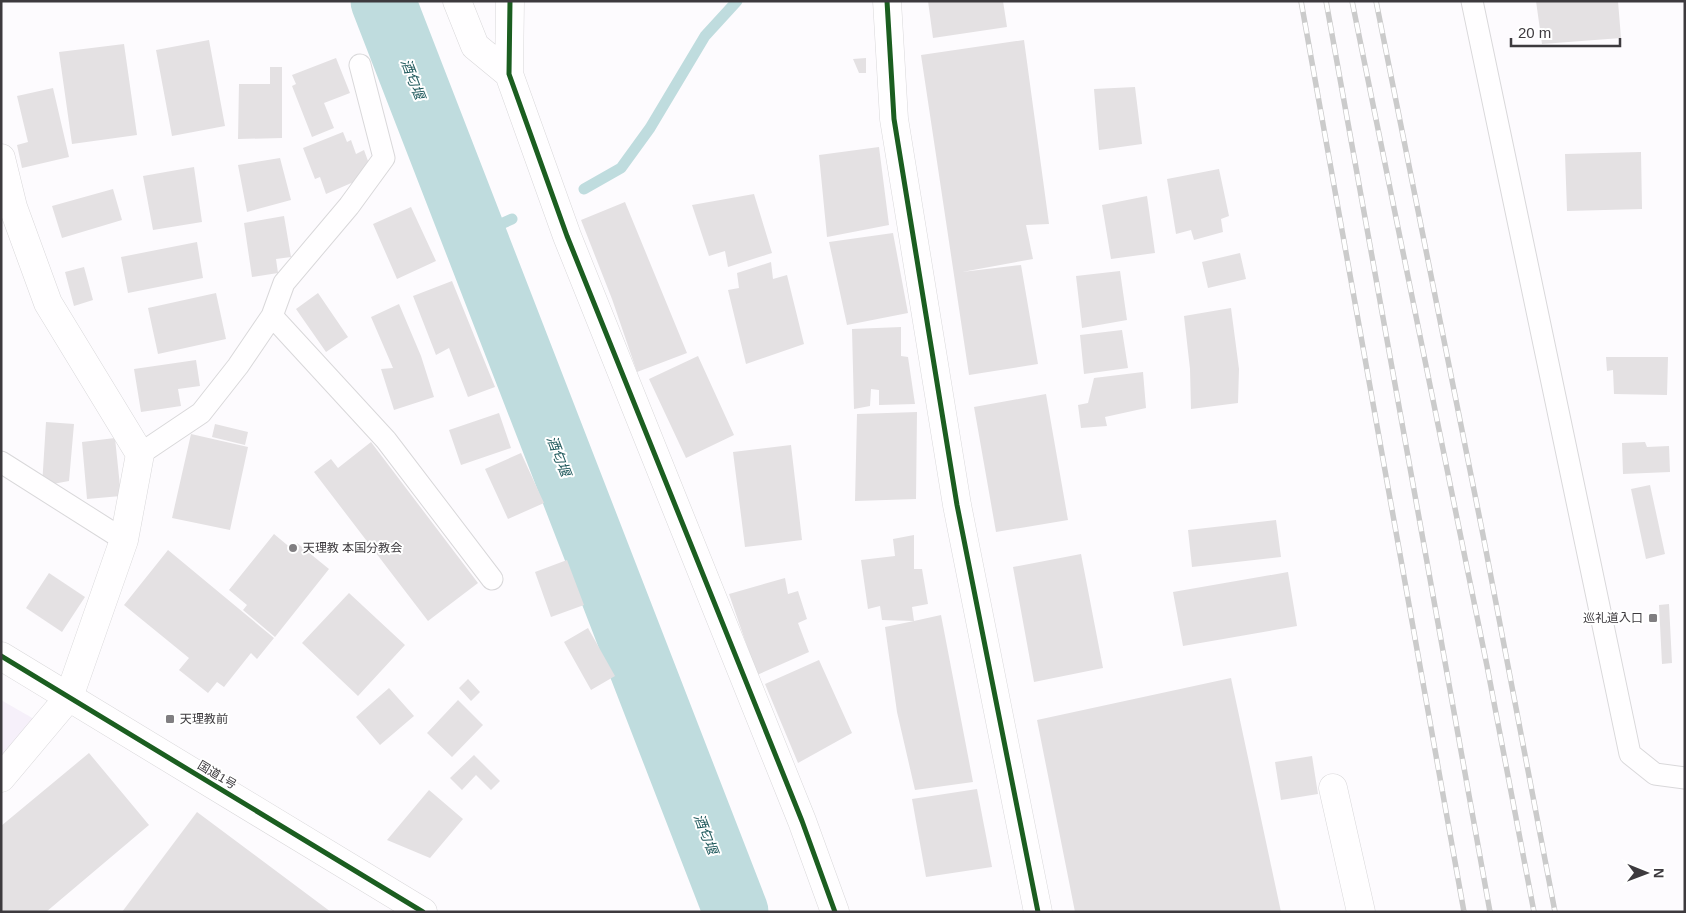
<svg xmlns="http://www.w3.org/2000/svg" width="1686" height="913" font-family="Helvetica,'Noto Sans JP',sans-serif">
	<rect width="100%" height="100%" fill="#fdfbfe"/>
	<path fill="#f6f0fa" d="M1,700L34,719L1,759Z"/>
	<g fill="none" stroke-linecap="round" stroke-linejoin="round">
		<path stroke="#bfdcde" stroke-width="11" d="M584,189L621,168L650,128L705,36L737,1
			M474,236L512,219"/>
		<path stroke="#bfdcde" stroke-width="65" d="M383,1L736,912"/>
	</g>
	<path fill="#e4e1e3" d="M928,1H1003L1007,27L933,38Z
		M1536,1H1618L1621,38L1542,44Z
		M209,40L225,126L172,136L156,50Z
		M1024,40L1049,224L1026,225L1033,259L962,272L1021,265L1038,364L969,375L921,55Z
		M124,44L137,135L72,144L59,52Z
		M336,58L350,93L324,103L334,128L312,137L292,86L296,84L292,75Z
		M866,58V73H859L853,59Z
		M270,67H282V138L238,139L239,84H270Z
		M1135,87L1142,144L1099,150L1094,89Z
		M53,88L69,157L22,168L17,145L28,142L17,96Z
		M343,132L347,142L351,140L356,154L364,150L372,172L355,179L356,181L326,194L320,177L315,179L303,148Z
		M879,147L889,225L827,237L819,155Z
		M1641,152L1642,209L1567,211L1565,154Z
		M280,158L291,200L247,212L238,165Z
		M194,167L202,222L153,230L143,176Z
		M1219,169L1229,216L1221,219L1223,232L1194,240L1191,230L1176,234L1167,179Z
		M113,189L122,220L62,238L52,206Z
		M754,194L772,253L728,267L725,251L709,256L692,205Z
		M1147,196L1155,253L1111,259L1102,205Z
		M625,202L687,353L637,372L612,299L581,220Z
		M411,207L436,261L397,279L373,224Z
		M284,216L291,257L276,259L278,273L252,277L244,223Z
		M893,233L908,313L847,325L829,242Z
		M197,242L203,278L128,293L121,257Z
		M1240,253L1246,279L1208,288L1202,262Z
		M771,262L773,279L787,275L804,344L746,364L728,290L739,288L737,273Z
		M84,267L93,300L74,306L65,272Z
		M1120,271L1127,320L1082,328L1076,276Z
		M452,281L495,387L468,397L449,348L436,355L413,296Z
		M216,293L226,339L158,354L148,308Z
		M318,293L348,337L326,352L296,309Z
		M399,304L421,356L434,397L394,410L381,369L393,368L371,317Z
		M1231,308L1239,369L1238,403L1191,409L1190,369L1184,316Z
		M901,327V356L908,357L915,404L879,405V390L871,389L870,406L854,409L852,329Z
		M1122,330L1128,368L1084,374L1080,335Z
		M698,356L734,435L686,458L649,379Z
		M1606,357H1668L1667,395L1614,394L1613,370L1607,371Z
		M196,360L200,386L178,389L181,406L141,412L134,369Z
		M1143,372L1146,408L1105,417L1107,426L1081,428L1078,405L1088,403L1094,378Z
		M1046,394L1068,520L996,532L974,407Z
		M917,412L916,499L855,501L857,414Z
		M499,413L511,448L461,465L449,430Z
		M46,422L74,424L69,481L42,486Z
		M215,424L248,432L245,445L212,437Z
		M191,434L248,447L230,530L172,518Z
		M115,438L121,496L87,499L82,442Z
		M371,442L478,583L428,621L314,472L331,459L338,468Z
		M1645,442L1647,447L1669,446L1670,472L1623,474L1622,443Z
		M791,445L802,540L745,547L733,452Z
		M521,453L544,503L508,519L485,469Z
		M1650,485L1665,554L1646,559L1631,489Z
		M1276,520L1281,557L1192,567L1188,530Z
		M274,534L292,549L297,543L329,569L275,637L243,610L247,605L229,590Z
		M914,535V569H922L928,604L912,607L914,621L941,615L973,782L915,790L897,712L885,627L914,621L882,620L880,606L868,609L861,560L895,556L893,539Z
		M168,550L274,638L257,659L251,653L224,687L217,682L208,693L179,670L189,658L124,605Z
		M1081,554L1103,668L1034,682L1013,567Z
		M567,560L584,605L551,617L535,572Z
		M1288,572L1297,626L1183,646L1173,592Z
		M49,573L85,597L62,632L26,608Z
		M785,578L788,594L798,591L807,619L798,623L809,652L757,675L729,594Z
		M349,593L405,645L358,696L302,643Z
		M1669,604L1672,663L1662,664L1659,605Z
		M588,628L615,676L591,690L564,642Z
		M819,660L852,733L798,763L765,684Z
		M1231,678L1281,912H1075L1037,720Z
		M468,679L480,692L471,701L459,688Z
		M389,688L414,716L380,745L356,717Z
		M458,700L483,725L452,757L427,733Z
		M89,753L149,825L46,912H1V826Z
		M474,755L500,781L491,790L476,775L462,790L450,778Z
		M1312,756L1318,794L1281,800L1275,762Z
		M977,789L992,867L926,877L912,799Z
		M429,790L463,819L430,858L387,840Z
		M197,812L331,912H122Z"/>
	<g fill="none" stroke-linecap="round" stroke-linejoin="round">
		<defs>
			<path id="service" d="M1472,1L1630,754L1655,774L1685,778
				M272,316L386,440L492,579
				M140,454L201,413L238,366L272,316L284,283L349,206L384,158L360,65
				M1,462L124,540"/>
			<path id="minor" d="M457,1L475,46L509,74
				M510,1L509,74L567,236L802,821L835,912
				M887,1L894,119L957,505L1038,912
				M1,158L13,207L48,303L140,454L124,540L69,697L1,778
				M1333,788L1361,912"/>
			<path id="trunk" d="M1,656L423,912"/>
		</defs>
		<use href="#service" stroke="#d9d8da" stroke-width="23"/>
		<use href="#minor" stroke="#d9d8da" stroke-width="29"/>
		<use href="#trunk" stroke="#d9d8da" stroke-width="29"/>
		<use href="#service" stroke="#fffeff" stroke-width="21"/>
		<use href="#minor" stroke="#fffeff" stroke-width="28"/>
		<use href="#trunk" stroke="#fffeff" stroke-width="28"/>
		<defs>
			<path id="rail" d="M1301,1L1464,912
				M1326,1L1490,912
				M1352,1L1487,666L1534,912
				M1376,1L1483,535L1555,912"/>
		</defs>
		<use href="#rail" stroke="#cbcbcb" stroke-width="5.5"/>
		<use href="#rail" stroke="#fff" stroke-width="4" stroke-dasharray="11" stroke-linecap="butt"/>
		<defs>
			<path id="cycleway" d="M510,1L509,74L567,236L802,821L835,912
				M887,1L894,119L957,505L1038,912
				M1,656L423,912"/>
		</defs>
		<use href="#cycleway" stroke="#fff" stroke-width="8"/>
		<use href="#cycleway" stroke="#1b5e20" stroke-width="5"/>
	</g>
	<g fill="#807e81" stroke="#fff" stroke-width="2">
		<circle cx="293" cy="548" r="5"/>
		<rect x="1648" y="613" width="10" height="10" rx="2.5"/>
		<rect x="165" y="714" width="10" height="10" rx="2.5"/>
	</g>
	<g text-anchor="middle" stroke-width="4" stroke-linejoin="round" paint-order="stroke">
		<g font-size="12" fill="#3d3a3e" stroke="#fff" text-anchor="start">
			<text x="303" y="552">天理教 本国分教会</text>
			<text x="1643" y="622" text-anchor="end">巡礼道入口</text>
			<text x="180" y="723">天理教前</text>
		</g>
		<g font-size="12" fill="#3d3a3e" stroke="#fff">
			<text transform="translate(217 775) rotate(31)" y="4">国道1号</text>
		</g>
		<g font-size="14" font-style="italic" fill="#1d575a" stroke="#fff">
			<text transform="translate(413 79) rotate(69)" y="5">酒匂堰</text>
			<text transform="translate(559 456) rotate(69)" y="5">酒匂堰</text>
			<text transform="translate(706 834) rotate(69)" y="5">酒匂堰</text>
		</g>
	</g>
	<rect width="1686" height="913" fill="none" stroke="#3d3a3e" stroke-width="5"/>
	<g transform="translate(1646 873) rotate(91)" stroke="#ffffff" stroke-width="4" paint-order="stroke">
	<path d="M0-4L9 19L0 12L-9 19Z" fill="#3d3a3e"/>
	<text y="-8" font-size="14" font-weight="bold" text-anchor="middle" fill="#3d3a3e">N</text>
	</g>
	<path d="M1511 38v8h109v-8" fill="none" stroke="#3d3a3e" stroke-width="2.5"/>
	<text x="1518" y="38" font-size="15" fill="#3d3a3e" stroke="#ffffff" stroke-width="4" paint-order="stroke">20 m</text>
</svg>
